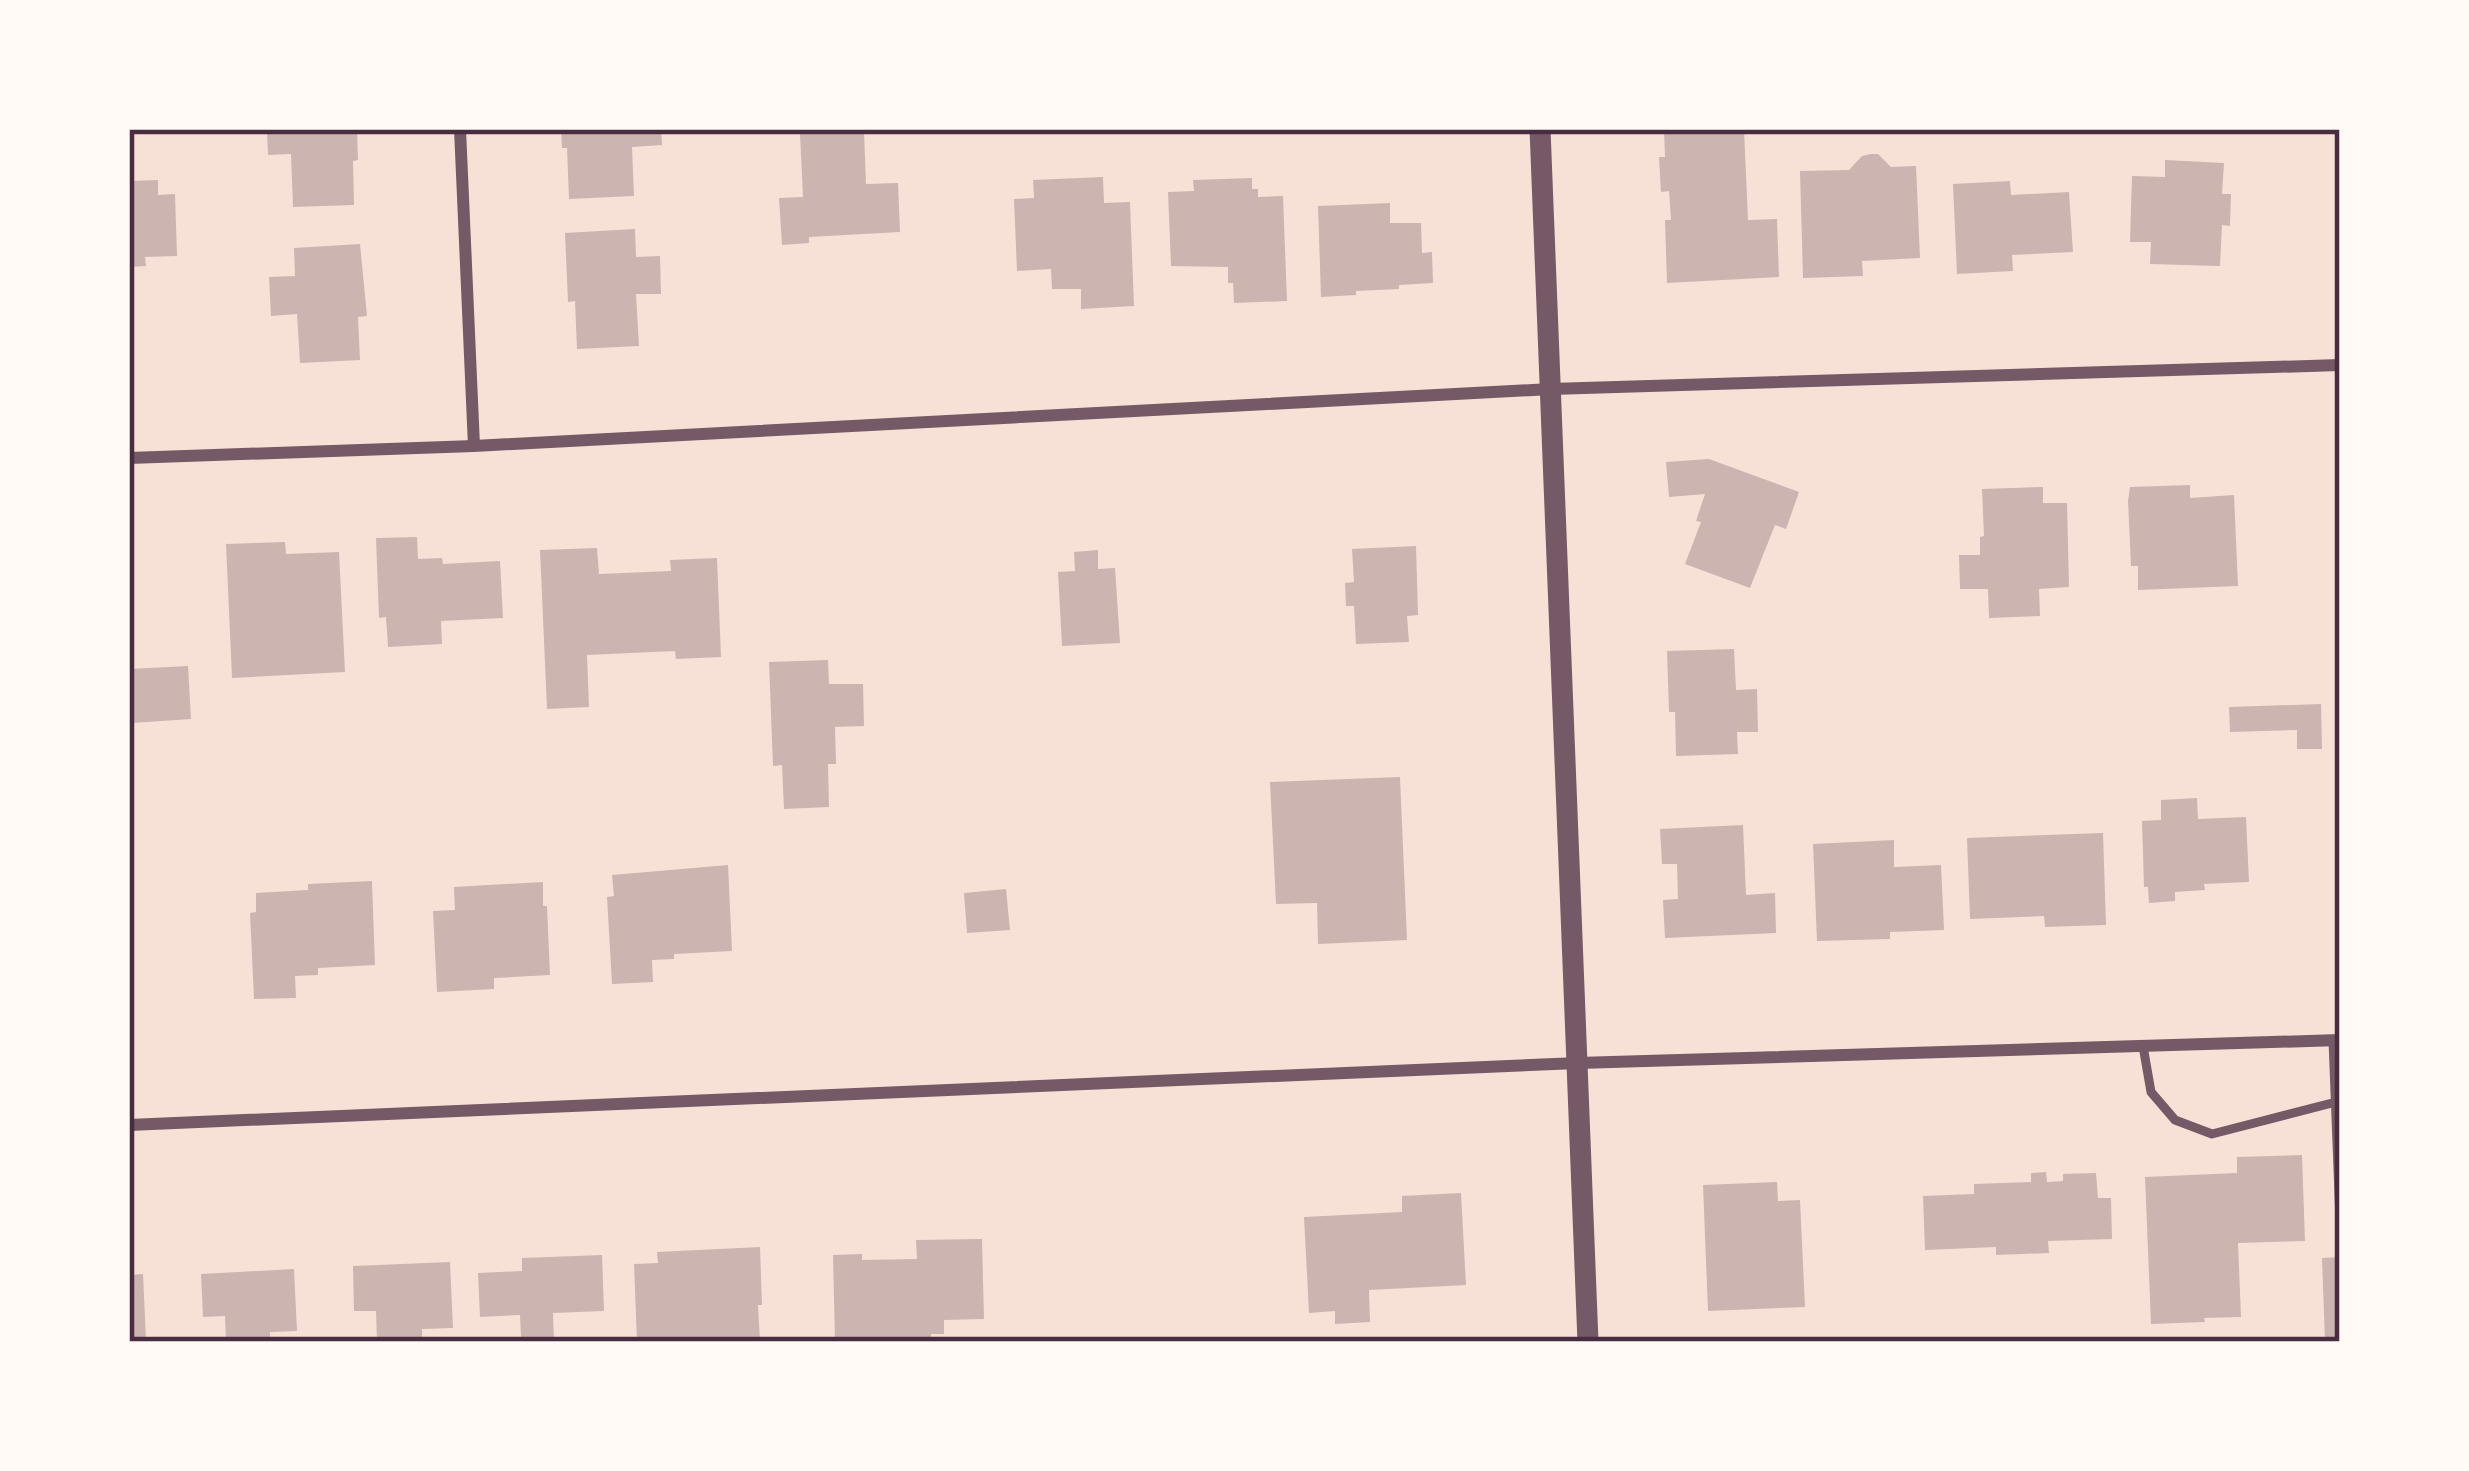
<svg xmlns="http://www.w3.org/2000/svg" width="2469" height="1471" font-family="'Roboto Condensed',sans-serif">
	<rect width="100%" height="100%" fill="#f7e1d7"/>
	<path fill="#ccb4b1" d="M267,129H357L358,160L353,161L354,205L293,207L291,154L268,155Z
		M561,129H661L662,145L632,147L634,196L569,199L567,148H562Z
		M1664,129H1744L1748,220L1777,219L1779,277L1667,283L1665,220H1671L1669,191L1661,192L1659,157H1665Z
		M864,131L866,184L898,183L900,232L809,237V243L782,245L779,198L803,197L800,134Z
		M1871,154H1878L1891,167L1916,166L1920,258L1862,261L1863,276L1803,278L1800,171L1849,170L1862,156Z
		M2165,160L2224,163L2222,194H2231L2230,226L2222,225L2220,266L2150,264L2151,242H2130L2132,176L2165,177Z
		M1103,177L1104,203L1130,202L1134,306L1081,309V289H1052L1051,269L1017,271L1014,199L1034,198L1033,180Z
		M1252,178V189H1258V197L1283,196L1287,301L1234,303L1233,283H1228V267L1171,266L1168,192L1194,191L1193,180Z
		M158,180V195L175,194L177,256L145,257L146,266L129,267V181Z
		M2010,181L2011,195L2069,192L2073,252L2012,255L2013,271L1957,274L1953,184Z
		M1390,203V223H1421L1422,253L1432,252L1433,283L1399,285V289L1356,291V295L1321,297L1318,206Z
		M635,229L636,257L660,256L661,294H636L639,346L577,349L575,301L568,302L565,233Z
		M360,244L367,316L358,317L360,360L300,363L297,314L271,316L269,277L295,276L294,248Z
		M1709,459L1799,492L1786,529L1775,525L1750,588L1685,564L1701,522L1696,521L1705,494L1669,497L1666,462Z
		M2190,485V498L2234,495L2238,586L2138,590V566H2131L2128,501L2130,487Z
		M2043,487V503H2067L2069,587L2039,589L2040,616L1989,618L1988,589H1960L1959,555H1980V537L1984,536L1982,489Z
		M417,537L418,559L442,558L443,564L500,561L503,618L441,621L442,644L388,647L386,617L379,618L376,538Z
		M285,542L286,554L339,552L345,672L232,678L226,544Z
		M1416,546L1418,615L1407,616L1409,642L1356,644L1354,606H1346L1345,583L1354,582L1352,549Z
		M597,548L599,574L671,571L670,560L717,558L721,657L676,659L675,651L587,655L589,707L547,709L540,550Z
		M1098,550V569L1115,568L1120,643L1062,646L1058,572L1075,571L1074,552Z
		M1734,649L1736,690L1757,689L1758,732H1737L1738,754L1676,756L1675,712H1669L1667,651Z
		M828,660L829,684H863L864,726L835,727L836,764H828L829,807L784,809L782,765L773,766L769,662Z
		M188,666L191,719L132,723L129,669Z
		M2321,704L2322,749H2297V730L2230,732L2229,707Z
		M1400,777L1407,940L1318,944L1317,903L1276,904L1270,782Z
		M2197,798L2198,819L2246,817L2249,882L2204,884L2205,890L2175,892V901L2149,903L2148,887H2144L2142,821L2161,820V800Z
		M1743,825L1746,895L1775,893L1776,933L1665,938L1663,900L1678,899L1677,864H1662L1660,829Z
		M2103,833L2106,925L2045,927L2044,916L1970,919L1967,838Z
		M1894,840V867L1941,865L1944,930L1890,932V939L1817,941L1813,844Z
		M728,865L732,951L674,954V959L652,960L653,982L612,984L607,897L614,896L612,875Z
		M372,881L375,965L318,968V975L295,976L296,998L254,999L250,913L256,912V893L308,890V884Z
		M543,882V906H547L550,975L494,978V989L437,992L433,911L455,910L454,887Z
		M1006,889L1010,930L967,933L964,893Z
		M2302,1155L2305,1241L2238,1243L2241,1317L2204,1318L2205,1322L2151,1324L2145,1177L2237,1173V1157Z
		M2046,1172L2047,1182L2063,1181V1174L2096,1173L2098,1198H2111L2112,1239L2048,1241L2049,1253L1996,1255V1247L1925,1250L1923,1196L1974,1194V1184L2031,1182V1173Z
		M1777,1182L1778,1201L1800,1200L1805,1307L1708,1311L1703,1185Z
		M1461,1193L1466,1285L1369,1290L1370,1322L1335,1324V1311L1309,1313L1304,1217L1402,1212V1196Z
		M982,1239L984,1319L944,1320V1334H931V1340L835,1342L833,1255L862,1254V1260L917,1259L916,1240Z
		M760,1247L762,1305H758L760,1342H637L634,1264L658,1263L657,1252Z
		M602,1255L604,1311L553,1313L554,1342H503V1339L521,1337L520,1315L480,1317L478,1273L522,1271V1258Z
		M2340,1257V1342H2325L2322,1258Z
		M450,1262L453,1328L422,1329V1342H377L376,1311H354L353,1266Z
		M294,1269L297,1331L270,1332V1342H226L225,1316L203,1317L201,1274Z
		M143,1274L146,1340L129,1341V1275Z"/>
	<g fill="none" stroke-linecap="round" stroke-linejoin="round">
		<path stroke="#755966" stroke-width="9" d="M2333,1040L2340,1221
			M2143,1046L2151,1092L2175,1120L2212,1134L2336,1102"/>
		<path stroke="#755966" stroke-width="12" d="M460,129L474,446
			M129,458L474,446L1551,389L2340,365
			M129,1125L1578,1063L2340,1040"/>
		<path stroke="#755966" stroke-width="21" d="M1540,129L1588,1342"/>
	</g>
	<rect width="2469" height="1471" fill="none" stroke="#fffaf5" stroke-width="264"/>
	<rect x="132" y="132" width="2205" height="1207" fill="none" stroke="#4a2c40" stroke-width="4.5"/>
</svg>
